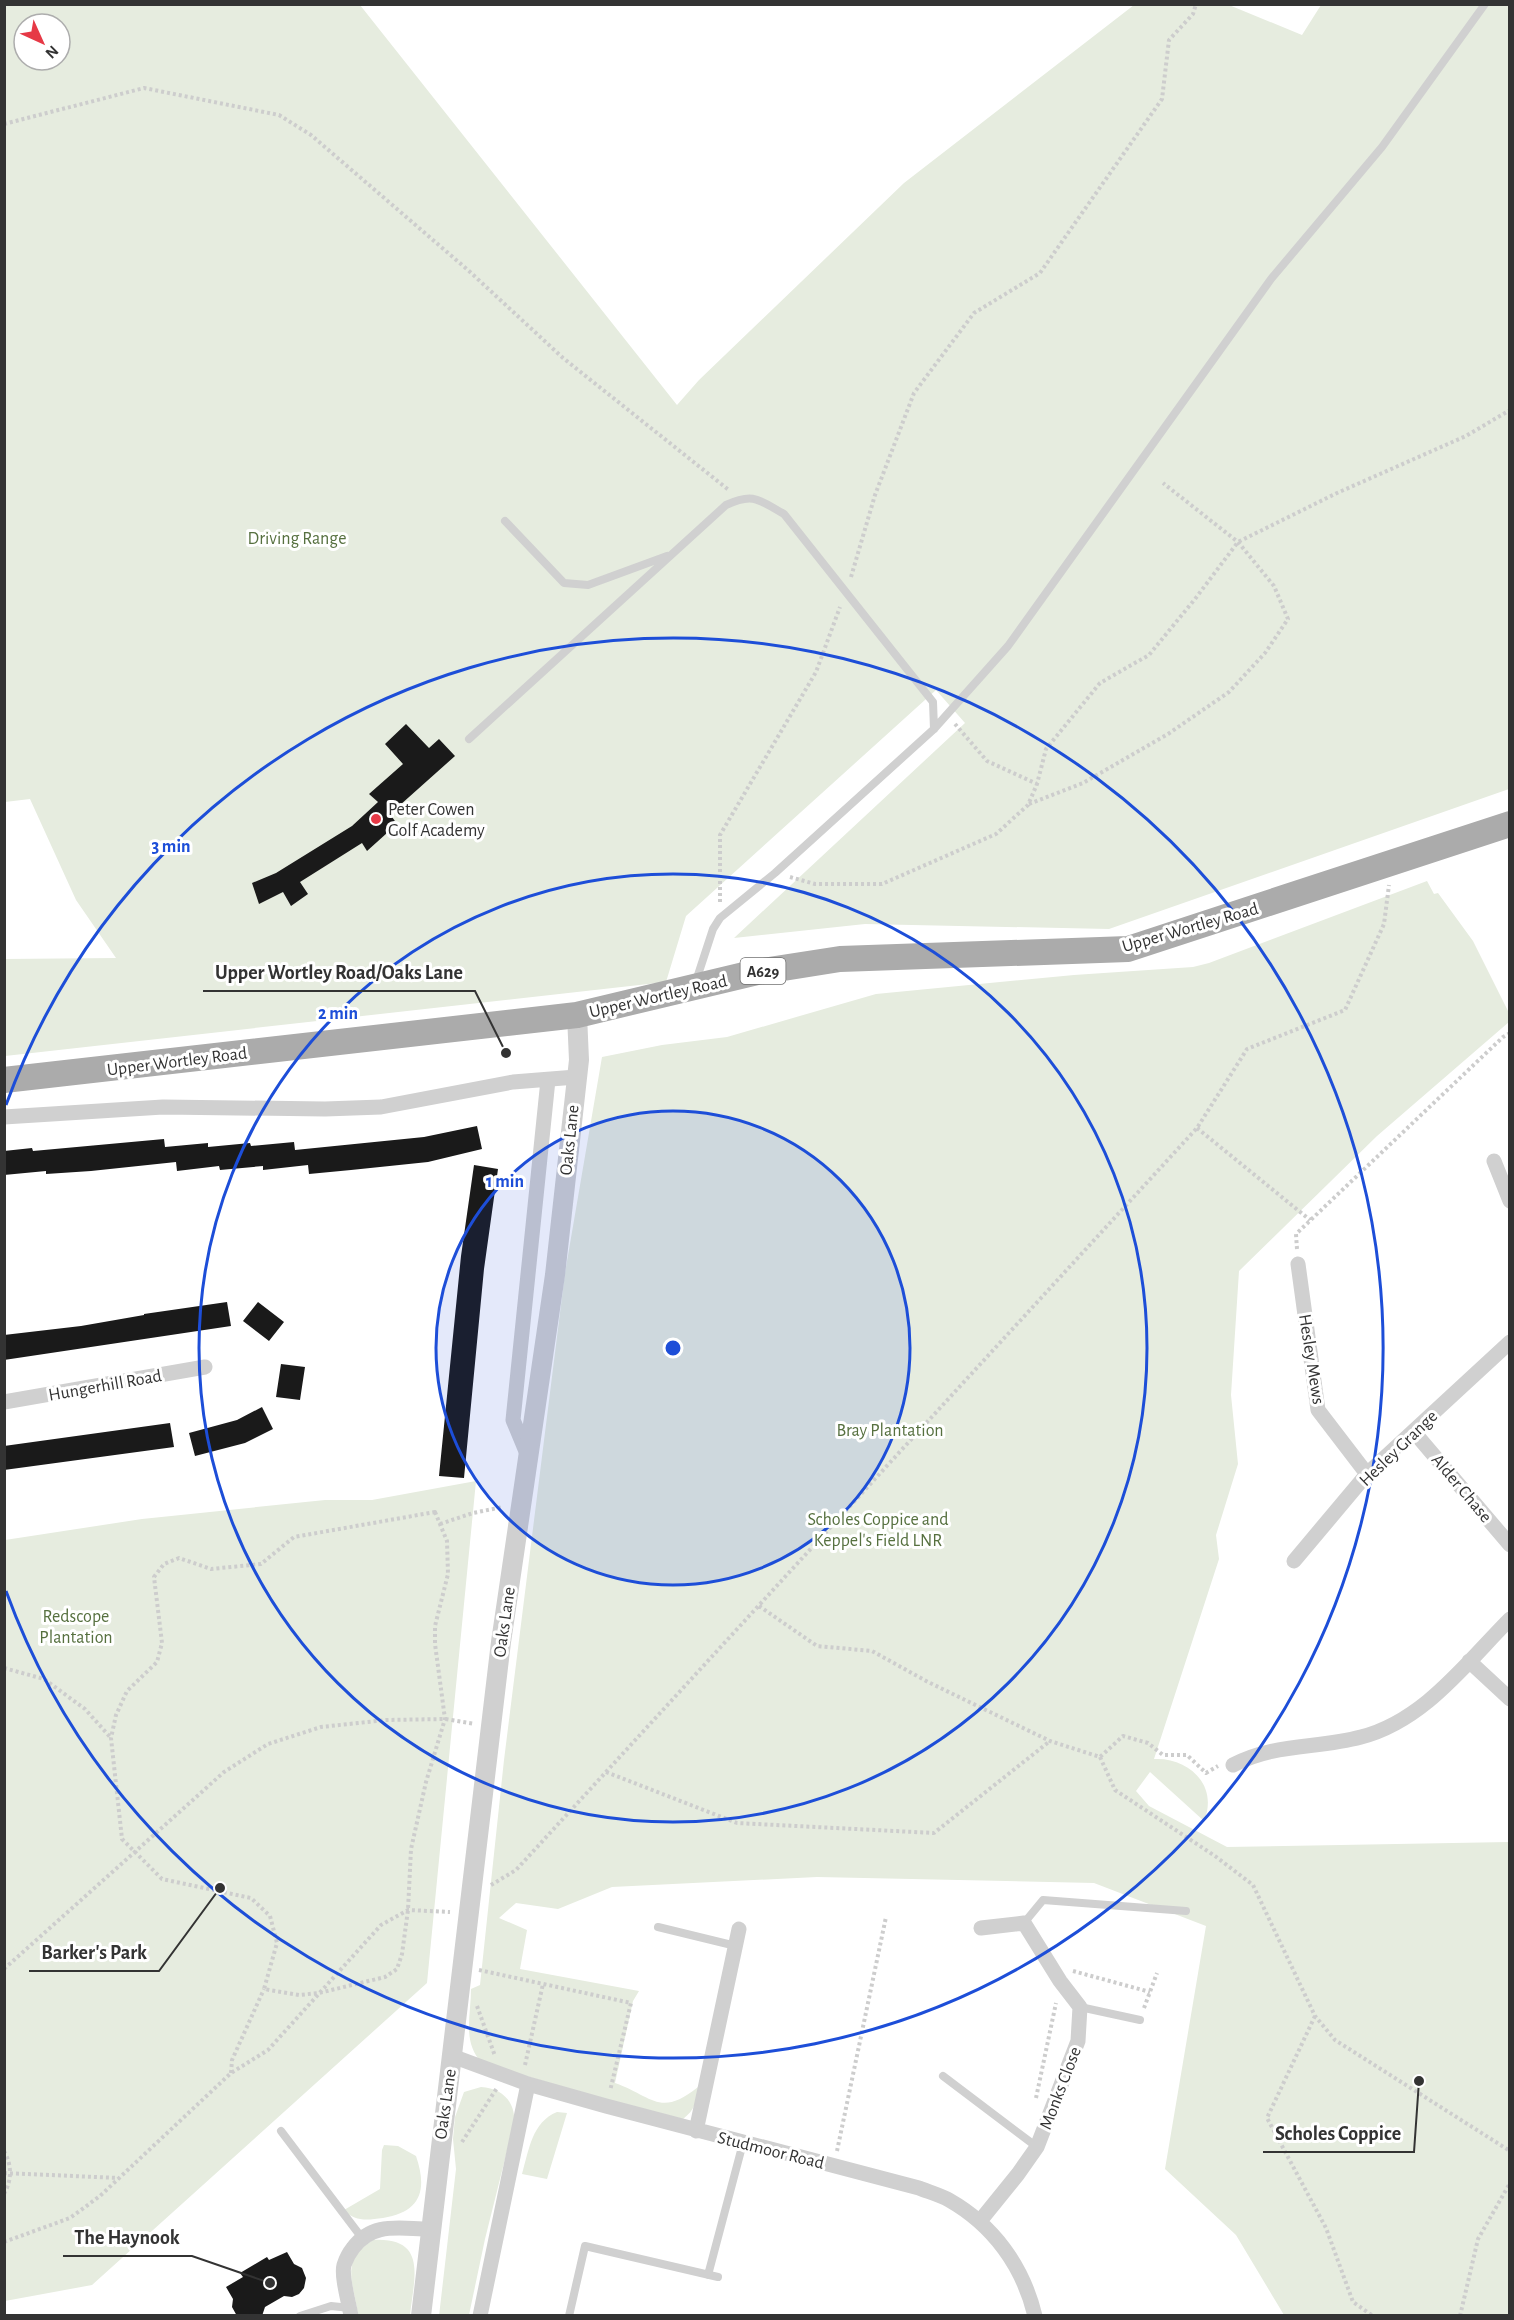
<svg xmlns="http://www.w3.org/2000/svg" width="1514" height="2320" font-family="'Alegreya Sans',sans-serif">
	<rect width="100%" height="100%" fill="#fff"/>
	<path fill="#e6ecdf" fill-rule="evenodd" d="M5,5H360L677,405L699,380L904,183L1134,5H1229L1302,35L1321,5H1509V789L1109,929L865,924L734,938L965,723L936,690L686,916L666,982L5,1056L4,959L116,958L76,900L30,799L5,802ZM24,24H60V60H24Z
		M1427,881L1434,894L1438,893L1473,941L1509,1013V1022L1377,1136L1239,1271L1231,1395L1238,1464L1216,1535L1219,1559L1154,1759C1188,1757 1219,1785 1204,1821L1150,1772L1136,1791L1149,1806L1227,1847L1509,1842V2315H1284L1236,2235L1165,2169L1206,1926L1094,1883L817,1877L612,1887L558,1909L516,1903L499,1918L527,1930L520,1969L639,1991L633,2001L615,2083C652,2096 660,2118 698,2087C697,2101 695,2110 683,2119L608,2100L482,2063C462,2042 471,2016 471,1989L480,1985L504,1760L565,1273L602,1057L662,1045L727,1037L876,994L1074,975L1193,967L1209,963Z
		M476,1481L427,1983L92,2285L5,2301V1540L142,1519L325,1500H372Z
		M481,2087C502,2088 516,2102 514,2123L485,2239L469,2315L439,2316L456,2169L453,2139L455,2117L464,2092Z
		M557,2112L567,2113L547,2179L522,2174C529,2150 532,2122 557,2112Z
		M384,2145L398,2146L416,2156C428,2191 420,2212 383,2218C367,2220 355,2222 344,2210L380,2189L382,2150Z
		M373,2240C428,2237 414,2278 410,2315H358C354,2283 339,2261 373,2240Z"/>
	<path fill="#1a1a1a" d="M406,724L429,748L439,739L455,756L390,814L397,824L367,851L362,843L300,882L308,894L291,906L283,892L259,904L252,883L276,873L352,826L378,802L369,794L403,764L385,744Z
		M477,1126L482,1149L428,1162L351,1170L309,1174L308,1165L263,1170V1166L220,1170L219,1166L177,1171L176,1162L91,1171L46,1174V1171L4,1175V1151L32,1148L33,1151L164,1139L165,1147L208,1143V1147L250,1143L251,1146L294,1142L295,1150L424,1137Z
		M474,1165L498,1169L484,1269L464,1478L439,1476L461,1256Z
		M227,1302L231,1326L4,1360V1335L81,1326L144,1315V1314Z
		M258,1302L284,1322L269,1341L243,1321Z
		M281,1364L305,1367L300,1400L276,1397Z
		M262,1407L273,1429L245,1443L195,1456L189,1433L237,1420Z
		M170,1423L174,1447L4,1470V1446Z
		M287,2252L294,2264L302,2268L306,2278L304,2288L299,2294L292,2297L284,2296L265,2307L262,2316H237L232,2307L233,2299L226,2287L243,2277L240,2273L267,2257L269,2260Z"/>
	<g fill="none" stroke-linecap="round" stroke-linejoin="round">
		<path stroke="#cdcdcd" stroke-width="4" stroke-dasharray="3 3" stroke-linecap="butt" d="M4,124L144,88L279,115L311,135L469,271L563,358L730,491
			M851,577L875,495L914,393L974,313L1040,273L1162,99L1169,40L1193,14L1196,4
			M955,724L987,761L1037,784
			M4,776V778
			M1029,804L1083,783L1168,734L1229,692L1265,653L1288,619L1274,586L1238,542L1163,483
			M790,877L815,884H882L996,834L1028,805L1037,784L1046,749L1100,683L1149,655L1195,599L1238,542L1337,493L1466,436L1510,410
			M720,902V835L816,672L840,607
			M1197,1128L1310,1220
			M1297,1249L1296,1234L1503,1037L1510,1033
			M435,1512L447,1541L448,1574L435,1626V1644L445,1719L426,1782L411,1849L408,1910L402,1954L397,1969L385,1977L319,1993L299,1995L264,1989L277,1943L270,1916L251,1898L162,1879L122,1839L111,1738L116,1715L127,1691L157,1662L162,1643L154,1577L164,1564L179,1558L211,1569L261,1564L294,1537Z
			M440,1524L473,1513L503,1507
			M759,1606L817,1646L872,1651L928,1682L1050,1741L1100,1757L1123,1736L1148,1743L1163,1755H1187L1206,1773L1218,1766
			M4,1668L44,1679L85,1709L111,1738
			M1100,1757L1115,1790L1215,1856L1253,1885L1315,2016L1335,2040L1510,2151
			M606,1772L737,1823L934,1833L1050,1741
			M491,1885L516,1870L1197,1128L1247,1049L1345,1010L1384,924L1389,885
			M4,1969L224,1772L268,1744L321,1727L386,1720L445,1719L475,1724
			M479,1970L631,2003L610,2091
			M1073,1971L1150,1992
			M477,2006L495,2056
			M1144,2008L1157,1973
			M1315,2016L1267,2118L1326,2228L1353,2302L1373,2316
			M525,2065L543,1984
			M231,2073L232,2060L264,1989
			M1036,2098L1056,2003
			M462,2142L497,2088
			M4,2151C12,2165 12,2180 4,2194
			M837,2151L886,1917
			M4,2173L119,2178
			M4,2242L70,2218L100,2196L231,2073L268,2050L381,1925L408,1910L450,1912
			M1460,2316L1478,2239L1510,2183"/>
		<path stroke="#d0d0d0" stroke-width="8" d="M505,521L564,583L588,585L667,556
			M469,739L726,505C754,492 759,500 784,514L933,702L934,729
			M696,981L713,929L720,918L775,873L934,729L1008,646L1271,279L1382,147L1485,4
			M1024,1923L1043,1900L1186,1911
			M658,1927L736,1946
			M1080,2007L1140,2020
			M943,2076L1037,2147
			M281,2131L362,2238
			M708,2275L743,2143
			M300,2316L331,2306L350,2308
			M569,2316L585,2246L718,2277"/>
		<path stroke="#d0d0d0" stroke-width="15" d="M4,1117L163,1107L325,1109L381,1107L513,1082L576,1077
			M1494,1161L1510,1201
			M1298,1264L1318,1410L1367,1474
			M4,1402L205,1367
			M1414,1432L1510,1545
			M528,1456L513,1420L548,1080
			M1294,1561L1367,1474L1510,1342
			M1469,1661L1510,1699
			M1233,1765C1275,1743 1317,1749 1361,1737C1424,1721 1466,1663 1510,1619
			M452,2056L528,2084L606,2106L919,2188C929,2192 940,2195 949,2200C993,2225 1023,2266 1035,2316
			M696,2131L739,1929
			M980,2221L1018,2174L1037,2147L1078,2041L1080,2007L1060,1981L1024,1923L981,1928
			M351,2316C349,2303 341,2276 344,2265C346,2259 349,2253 353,2248C373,2221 400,2229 430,2229
			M480,2316L528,2084"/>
		<path stroke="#d0d0d0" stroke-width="20" d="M421,2316L501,1642L555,1275L579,1060L577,1015"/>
		<path stroke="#ababab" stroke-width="26" d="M4,1080L577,1015L757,972L840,959L1128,949L1510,824"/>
	</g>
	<circle cx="673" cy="1348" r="237" fill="#1d4ed8" fill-opacity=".12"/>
	<g fill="none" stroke="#1d4ed8" stroke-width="3">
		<circle cx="673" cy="1348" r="237"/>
		<circle cx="673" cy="1348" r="474"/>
		<path d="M6 1105A710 710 0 1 1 6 1591"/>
	</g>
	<circle fill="#e63946" stroke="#fff" stroke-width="2" cx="376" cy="819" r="6"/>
	<g text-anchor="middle" stroke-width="6" stroke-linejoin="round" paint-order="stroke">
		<rect fill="#fff" stroke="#707070" stroke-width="1.5" x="740.5" y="958" width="45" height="26" rx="4.5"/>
		<g font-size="16" font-weight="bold" fill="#333">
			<text x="763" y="977">A629</text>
		</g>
		<g font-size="18" fill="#56703f" stroke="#fff">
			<text x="297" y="544">Driving Range</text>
			<text x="890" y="1436">Bray Plantation</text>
			<text x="878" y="1525">Scholes Coppice and<tspan x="878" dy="21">Keppel's Field LNR</tspan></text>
			<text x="76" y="1622">Redscope<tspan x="76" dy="21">Plantation</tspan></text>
		</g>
		<g font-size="18" fill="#333" stroke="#fff" text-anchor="start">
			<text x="388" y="815">Peter Cowen<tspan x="388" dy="21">Golf Academy</tspan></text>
		</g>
		<g font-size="18" fill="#333" stroke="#fff">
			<text transform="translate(1190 927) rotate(-16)" y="6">Upper Wortley Road</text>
			<text transform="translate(658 996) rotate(-13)" y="6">Upper Wortley Road</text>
			<text transform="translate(177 1061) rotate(-7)" y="6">Upper Wortley Road</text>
			<text transform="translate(569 1140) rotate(-84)" y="6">Oaks Lane</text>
			<text transform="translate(1312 1359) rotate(81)" y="6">Hesley Mews</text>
			<text transform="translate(105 1385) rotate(-10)" y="6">Hungerhill Road</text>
			<text transform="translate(1398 1448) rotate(-44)" y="6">Hesley Grange</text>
			<text transform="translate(1462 1488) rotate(50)" y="6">Alder Chase</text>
			<text transform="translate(504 1622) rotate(-82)" y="6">Oaks Lane</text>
			<text transform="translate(1060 2088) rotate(-69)" y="6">Monks Close</text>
			<text transform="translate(445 2104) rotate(-82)" y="6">Oaks Lane</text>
			<text transform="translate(771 2150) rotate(14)" y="6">Studmoor Road</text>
		</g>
	</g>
	<circle cx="673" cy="1348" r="9" fill="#1d4ed8" stroke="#fff" stroke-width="3"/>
	<g font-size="18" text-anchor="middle" font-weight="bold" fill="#1d4ed8" stroke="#fff" stroke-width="6" stroke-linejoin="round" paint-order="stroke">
		<text x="171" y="852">3 min</text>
		<text x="338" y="1019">2 min</text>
		<text x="505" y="1187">1 min</text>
	</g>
	<path fill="none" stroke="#333" stroke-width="2" d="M506 1053L475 991H203M220 1888L159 1971H29M1419 2081L1414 2152H1263M270 2283L192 2256H63"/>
	<g fill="#333" stroke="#fff" stroke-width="2">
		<circle cx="506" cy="1053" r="6"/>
		<circle cx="220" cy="1888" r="6"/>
		<circle cx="1419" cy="2081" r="6"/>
		<circle cx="270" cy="2283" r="6"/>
	</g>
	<g font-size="20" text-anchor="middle" font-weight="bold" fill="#333" stroke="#fff" stroke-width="6" stroke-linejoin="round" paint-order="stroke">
		<text x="339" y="979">Upper Wortley Road/Oaks Lane</text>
		<text x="94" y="1959">Barker's Park</text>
		<text x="1338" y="2140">Scholes Coppice</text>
		<text x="127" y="2244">The Haynook</text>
	</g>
	<rect width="1514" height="2320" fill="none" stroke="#333333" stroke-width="12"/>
	<g transform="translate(42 42) rotate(135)"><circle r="28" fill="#ffffff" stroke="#adadad" stroke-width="1.5"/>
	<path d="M0-4.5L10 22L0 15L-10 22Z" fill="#e63946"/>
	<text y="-9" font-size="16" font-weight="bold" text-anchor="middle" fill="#333333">N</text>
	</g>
</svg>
